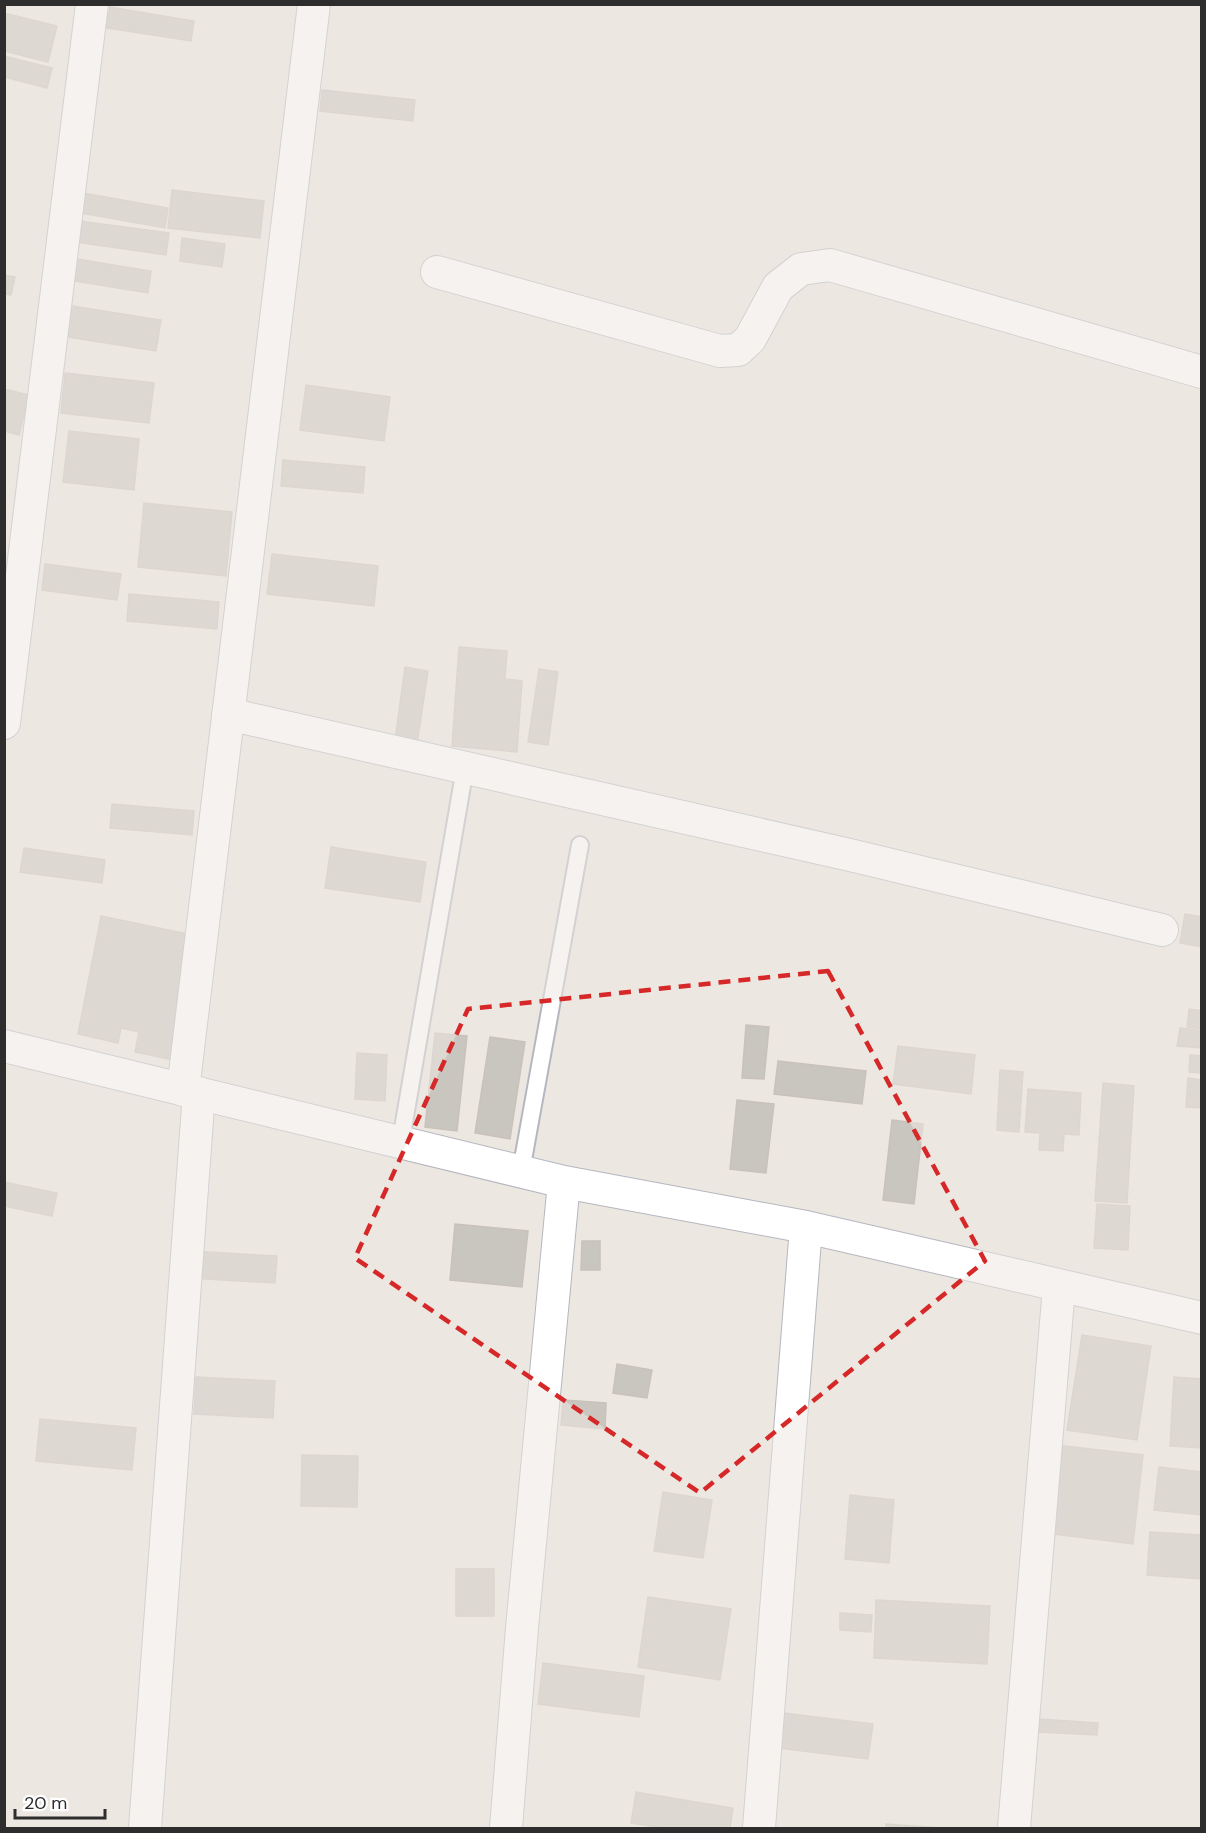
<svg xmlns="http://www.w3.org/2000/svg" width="1206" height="1833" font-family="'DM Sans',sans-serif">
	<rect width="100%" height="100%" fill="#ede7e1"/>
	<path fill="#c9c5bf" stroke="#c9c2bb" stroke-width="1.5" d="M110,7L194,21L191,41L106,28Z
		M4,13L57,26L48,62L4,51Z
		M4,56L52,68L47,88L4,77Z
		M322,90L415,100L413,121L320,111Z
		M172,190L264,201L260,238L168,228Z
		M83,193L168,208L165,228L80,213Z
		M79,221L169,233L166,255L76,242Z
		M182,238L225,244L222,267L180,261Z
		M77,259L151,271L148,293L74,281Z
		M4,275L15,277L11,295L4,294Z
		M66,305L161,320L156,351L62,336Z
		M65,373L154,383L149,423L61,413Z
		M306,385L390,397L384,441L300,430Z
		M4,389L29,395L19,435L4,431Z
		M69,431L139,439L134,490L63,482Z
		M283,460L365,467L363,493L281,486Z
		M144,503L232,512L226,576L138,567Z
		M272,554L378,566L374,606L267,594Z
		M45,564L121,574L117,600L42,590Z
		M129,594L219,602L217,629L127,621Z
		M459,647L507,651L505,679L522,681L517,752L452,746Z
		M405,667L428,671L417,744L395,740Z
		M539,669L558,672L548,745L528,742Z
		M112,804L194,811L192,835L110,828Z
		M331,847L426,862L420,902L325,888Z
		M24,848L105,860L102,883L20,872Z
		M1185,914L1202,917V947L1180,943Z
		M101,916L198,936L174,1060L135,1052L139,1032L121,1028L118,1043L78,1034Z
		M1189,1009L1202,1011V1029L1187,1027Z
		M746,1025L769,1027L764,1079L742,1078Z
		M1180,1028L1202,1031V1048L1177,1046Z
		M435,1033L467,1036L457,1131L425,1127Z
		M490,1037L525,1042L510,1139L475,1133Z
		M898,1046L975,1055L971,1094L893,1084Z
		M357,1053L387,1055L385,1101L355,1099Z
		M1190,1055L1202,1056V1073L1189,1072Z
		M778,1061L866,1071L862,1104L774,1094Z
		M1000,1070L1023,1072L1019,1132L997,1130Z
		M1188,1078L1202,1080V1108L1186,1107Z
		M1103,1083L1134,1086L1127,1203L1095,1201Z
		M1028,1089L1081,1093L1079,1135L1064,1134L1063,1151L1039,1150L1040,1133L1025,1132Z
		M737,1100L774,1104L766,1173L730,1169Z
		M892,1120L923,1124L914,1204L883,1200Z
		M4,1182L57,1193L52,1216L4,1206Z
		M1097,1204L1130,1206L1128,1250L1094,1248Z
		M455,1224L528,1231L522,1287L450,1280Z
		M582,1241H600V1270H581Z
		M192,1251L277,1256L275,1283L190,1278Z
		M1082,1335L1151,1346L1137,1440L1067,1430Z
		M617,1364L652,1370L647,1398L613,1393Z
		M196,1377L275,1381L273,1418L194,1414Z
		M1174,1377L1202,1379V1448L1170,1446Z
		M563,1400L606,1403L605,1429L561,1425Z
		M40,1419L136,1428L132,1470L36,1461Z
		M1056,1445L1143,1455L1133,1544L1046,1533Z
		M302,1455L358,1456L357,1507L301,1506Z
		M1159,1467L1202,1472V1515L1154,1510Z
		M663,1492L712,1500L703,1558L654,1551Z
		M850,1495L894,1500L889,1563L845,1559Z
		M1150,1532L1202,1535V1579L1147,1575Z
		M456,1569H494V1616H456Z
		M648,1597L731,1609L720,1680L638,1667Z
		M876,1600L990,1606L987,1664L874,1658Z
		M840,1613L872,1615L871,1632L840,1630Z
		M543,1663L644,1676L639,1717L538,1704Z
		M775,1712L873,1724L868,1759L770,1747Z
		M1038,1719L1098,1723L1097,1735L1038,1732Z
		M636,1792L733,1808L730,1828H664L631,1823Z
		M886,1824L942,1828H886Z"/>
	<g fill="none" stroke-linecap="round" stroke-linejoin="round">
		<defs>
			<path id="lane" d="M401,1140L465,768
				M521,1171L580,845"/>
			<path id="street" d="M437,272L720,351L738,350L750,339L778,287L801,269L830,265L1202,372
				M228,714L850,855L1162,930
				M4,723L92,4
				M4,1046L564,1182L806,1227L1202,1318
				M183,1090L314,4
				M145,1828L199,1093
				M506,1828L522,1628L564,1182
				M759,1828L806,1227
				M1014,1828L1059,1287"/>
		</defs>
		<use href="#lane" stroke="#b4b7bf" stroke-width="20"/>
		<use href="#street" stroke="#b4b7bf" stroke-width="34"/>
		<use href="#lane" stroke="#fff" stroke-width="16"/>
		<use href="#street" stroke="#fff" stroke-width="32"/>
	</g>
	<path d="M0 0H1206V1833H0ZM828,971L985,1261L700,1493L355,1258L468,1009Z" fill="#ede7e1" fill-opacity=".55" fill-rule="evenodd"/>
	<path fill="none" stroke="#d62828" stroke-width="4.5" stroke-dasharray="12 8" stroke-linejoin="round" d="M828,971L985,1261L700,1493L355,1258L468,1009Z"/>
	<rect width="1206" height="1833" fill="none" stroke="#2d2d2d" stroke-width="12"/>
	<path d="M15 1809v9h90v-9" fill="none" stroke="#2d2d2d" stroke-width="3"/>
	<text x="24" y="1809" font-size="18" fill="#2d2d2d" stroke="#ffffff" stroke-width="4.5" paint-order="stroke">20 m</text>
</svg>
